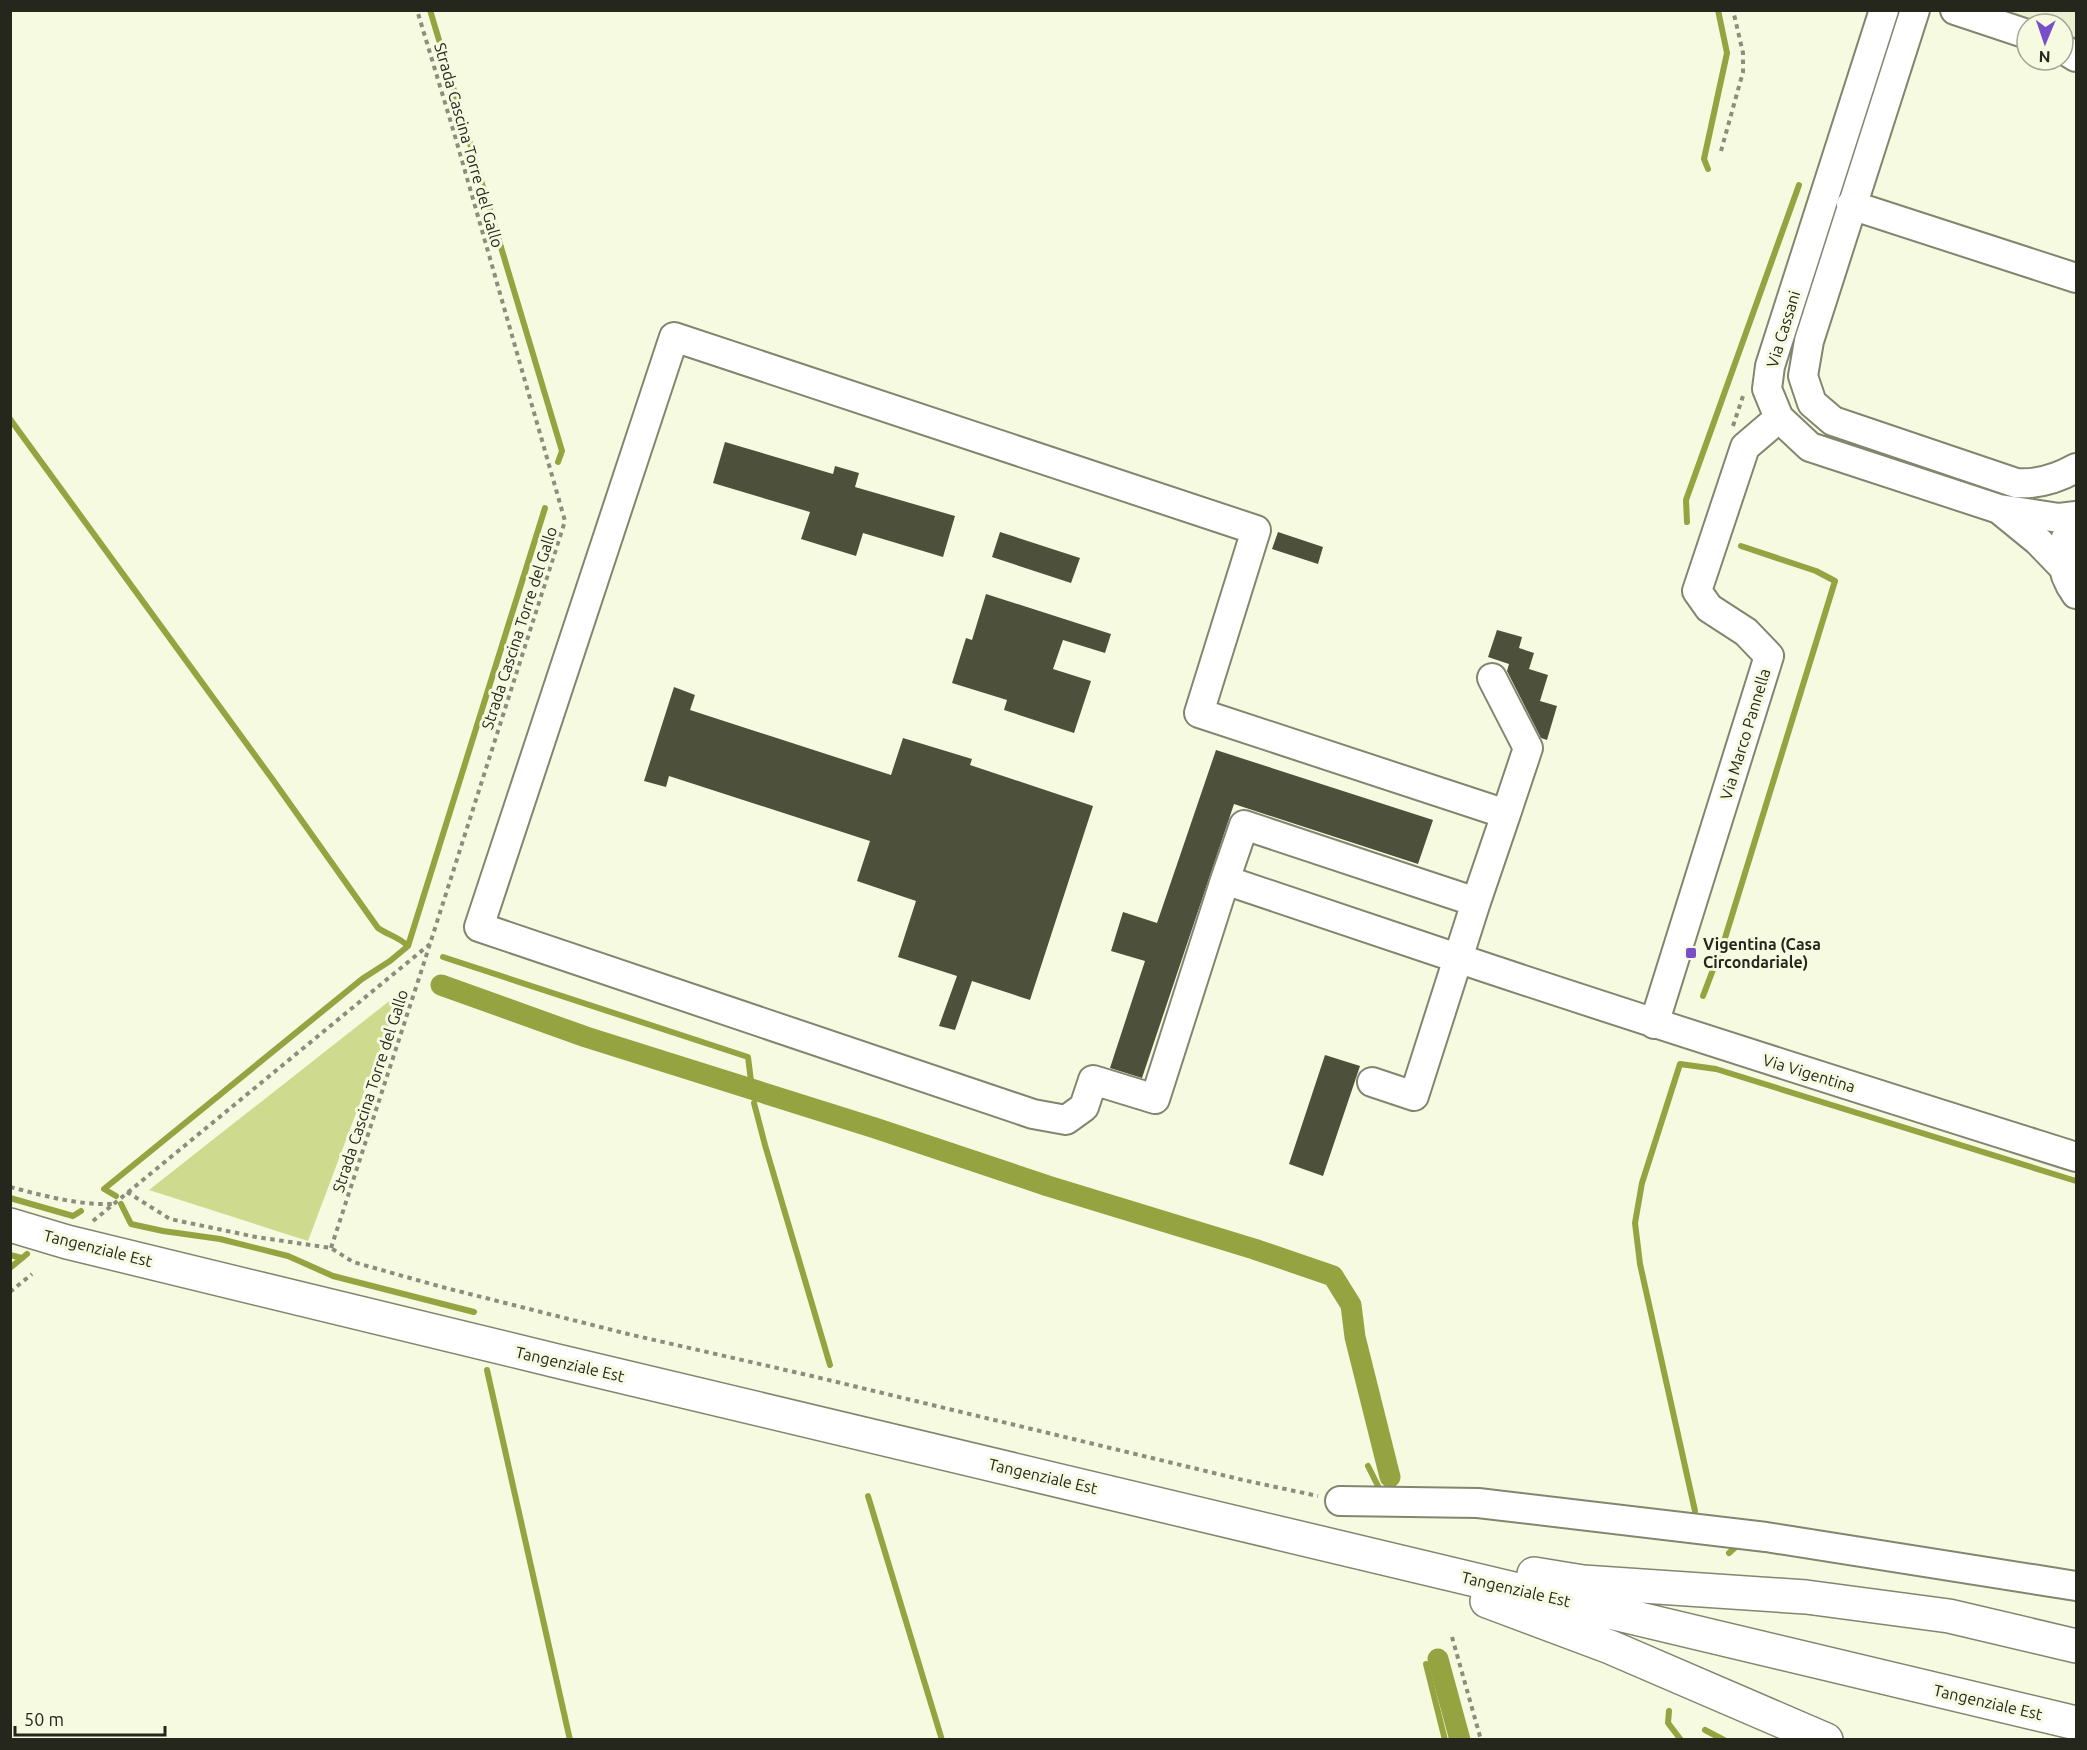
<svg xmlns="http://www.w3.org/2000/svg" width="2087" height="1750" font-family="Ubuntu,sans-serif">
	<rect width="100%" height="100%" fill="#f5fae0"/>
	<path fill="#eaf0cf" d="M1949,11H2076V63L2063,59V24H2027V49L1945,24Z"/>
	<path fill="#ceda8d" d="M402,991L308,1241L149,1190Z"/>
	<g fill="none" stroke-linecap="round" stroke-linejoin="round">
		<path stroke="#96a341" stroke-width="6" d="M430,10L562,451L558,462
			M1708,169L1704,159L1727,53L1718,10
			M10,419L273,780L378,928C388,935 399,937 408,946
			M1687,522L1686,500L1799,185
			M443,957L748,1057L751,1081
			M1703,996L1725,938L1835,581L1816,571L1741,546
			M754,1103L765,1145L830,1365
			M116,1196L104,1189L362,979L390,961L408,946L545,508
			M10,1198L73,1216L81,1211
			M121,1204L131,1224L163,1231L220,1239L288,1256L333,1276L474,1312
			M10,1255L22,1258
			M10,1268L27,1254
			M487,1370L570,1740
			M1368,1466L1378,1486
			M868,1496L942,1740
			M1695,1511L1640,1264L1635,1223L1642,1183L1680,1064L1716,1069L2076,1181
			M1729,1553L1739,1544
			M1426,1664L1445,1740
			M1669,1711L1668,1723L1681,1740
			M1705,1730L1724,1740"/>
		<path stroke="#96a341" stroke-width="21" d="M441,985L586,1037L875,1128L1048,1186L1254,1249L1333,1276L1351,1305L1355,1337L1390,1477
			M1438,1659L1460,1740"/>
	</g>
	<path fill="#4d513b" d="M725,442L833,474L835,466L859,473L855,487L955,516L943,557L863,533L856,556L801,539L810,512L713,483Z
		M1000,532L1080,558L1071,583L992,557Z
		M1278,532L1323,547L1318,564L1272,549Z
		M986,594L1111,634L1105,653L1063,640L1053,669L1091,681L1074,733L1004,710L1007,700L952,683L966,638L972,640Z
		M1497,630L1522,637L1519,648L1534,653L1529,669L1548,675L1540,701L1557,706L1547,740L1541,738L1507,671L1509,664L1488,657Z
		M674,687L695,695L690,710L891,775L903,738L972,759L970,765L1093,806L1030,1000L972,981L955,1030L939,1026L957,976L898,957L916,901L857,881L870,841L669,776L666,787L644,781Z
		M1216,750L1433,820L1418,864L1234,804L1142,1078L1110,1068L1145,961L1111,951L1123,912L1157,923Z
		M1325,1055L1360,1066L1323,1176L1289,1164Z"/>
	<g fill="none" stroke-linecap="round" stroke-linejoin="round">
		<defs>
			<path id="minor" d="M1884,10L1770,366L1767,389L1779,418L1810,447L1999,509L2059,518L2076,516
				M1915,10L1809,341L1803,376L1812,403L1833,421L2016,483C2038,485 2058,478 2076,468
				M1955,10L2027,34
				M2063,49L2076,57
				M1851,205L2076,278
				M2000,510L2038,541L2063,567
				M2076,523C2056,544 2060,572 2076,594
				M1225,880L1155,1099L1093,1080L1084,1107L1066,1120L1033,1114L479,927L674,337L1256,530L1199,713L1506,814L1528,748L1492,678
				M1476,902L1506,814
				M1654,1024L1769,656L1746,632L1709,608L1697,591L1745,447L1779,418
				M1372,1082L1414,1096L1476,902L1244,825L1225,880L1457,958C1663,1027 1870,1092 2076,1157
				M1340,1501L1478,1503L1766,1537L2076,1586"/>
			<path id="highway" d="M10,1225L67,1242L557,1361L2076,1723
				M1534,1574L1583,1582L1806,1597L1949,1616L2076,1646
				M1487,1601L1610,1647L1826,1740"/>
		</defs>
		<use href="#minor" stroke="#82866f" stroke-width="32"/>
		<use href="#highway" stroke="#82866f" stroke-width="36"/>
		<path stroke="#8b8e7c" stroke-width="4" stroke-dasharray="4.5 4.5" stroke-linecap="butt" d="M1721,151L1743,72V53L1733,10
			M1733,426L1744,393
			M10,1187C45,1196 77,1205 112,1204
			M127,1192L170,1219L256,1237L331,1248L353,1262L442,1287L628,1334L812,1376L1243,1480L1318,1496
			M93,1221L430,944
			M331,1248L421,972L565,521L455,136L417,10
			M10,1292L32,1274
			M1452,1637L1481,1740"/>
		<use href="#minor" stroke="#fff" stroke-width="28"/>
		<use href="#highway" stroke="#fff" stroke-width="33"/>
	</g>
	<rect fill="#794fc8" stroke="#f5fae0" stroke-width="2" x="1685" y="947" width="12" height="12" rx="3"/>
	<g text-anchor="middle" stroke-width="6" stroke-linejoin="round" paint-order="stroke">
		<g font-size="16" fill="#25271d" stroke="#f5fae0">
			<text transform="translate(469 145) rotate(74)" y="6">Strada Cascina Torre del Gallo</text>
			<text transform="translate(1783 329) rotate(-73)" y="6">Via Cassani</text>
			<text transform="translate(519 628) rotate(-72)" y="6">Strada Cascina Torre del Gallo</text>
			<text transform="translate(1745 734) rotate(-73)" y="6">Via Marco Pannella</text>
			<text transform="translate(1809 1073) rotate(17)" y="6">Via Vigentina</text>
			<text transform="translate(370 1091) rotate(-72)" y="6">Strada Cascina Torre del Gallo</text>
			<text transform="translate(98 1248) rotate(14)" y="6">Tangenziale Est</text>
			<text transform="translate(570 1364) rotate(13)" y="6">Tangenziale Est</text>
			<text transform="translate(1043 1476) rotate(13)" y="6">Tangenziale Est</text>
			<text transform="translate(1516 1589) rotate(13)" y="6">Tangenziale Est</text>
			<text transform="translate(1988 1702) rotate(13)" y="6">Tangenziale Est</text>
		</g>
		<g font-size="16" font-weight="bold" fill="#25271d" stroke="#f5fae0" text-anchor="start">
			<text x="1703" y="950">Vigentina (Casa<tspan x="1703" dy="18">Circondariale)</tspan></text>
		</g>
	</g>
	<rect width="2087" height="1750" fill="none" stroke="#25271d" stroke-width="24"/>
	<g transform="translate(2045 42) rotate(182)"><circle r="28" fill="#f5fae0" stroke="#a2a692" stroke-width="1.5"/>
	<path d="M0-4.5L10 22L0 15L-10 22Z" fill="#794fc8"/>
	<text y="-9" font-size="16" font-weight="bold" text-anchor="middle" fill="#25271d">N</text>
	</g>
	<path d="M15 1726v9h150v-9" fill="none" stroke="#25271d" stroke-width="3"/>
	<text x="24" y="1726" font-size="18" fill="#25271d" stroke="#f5fae0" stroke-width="4.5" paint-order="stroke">50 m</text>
</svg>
